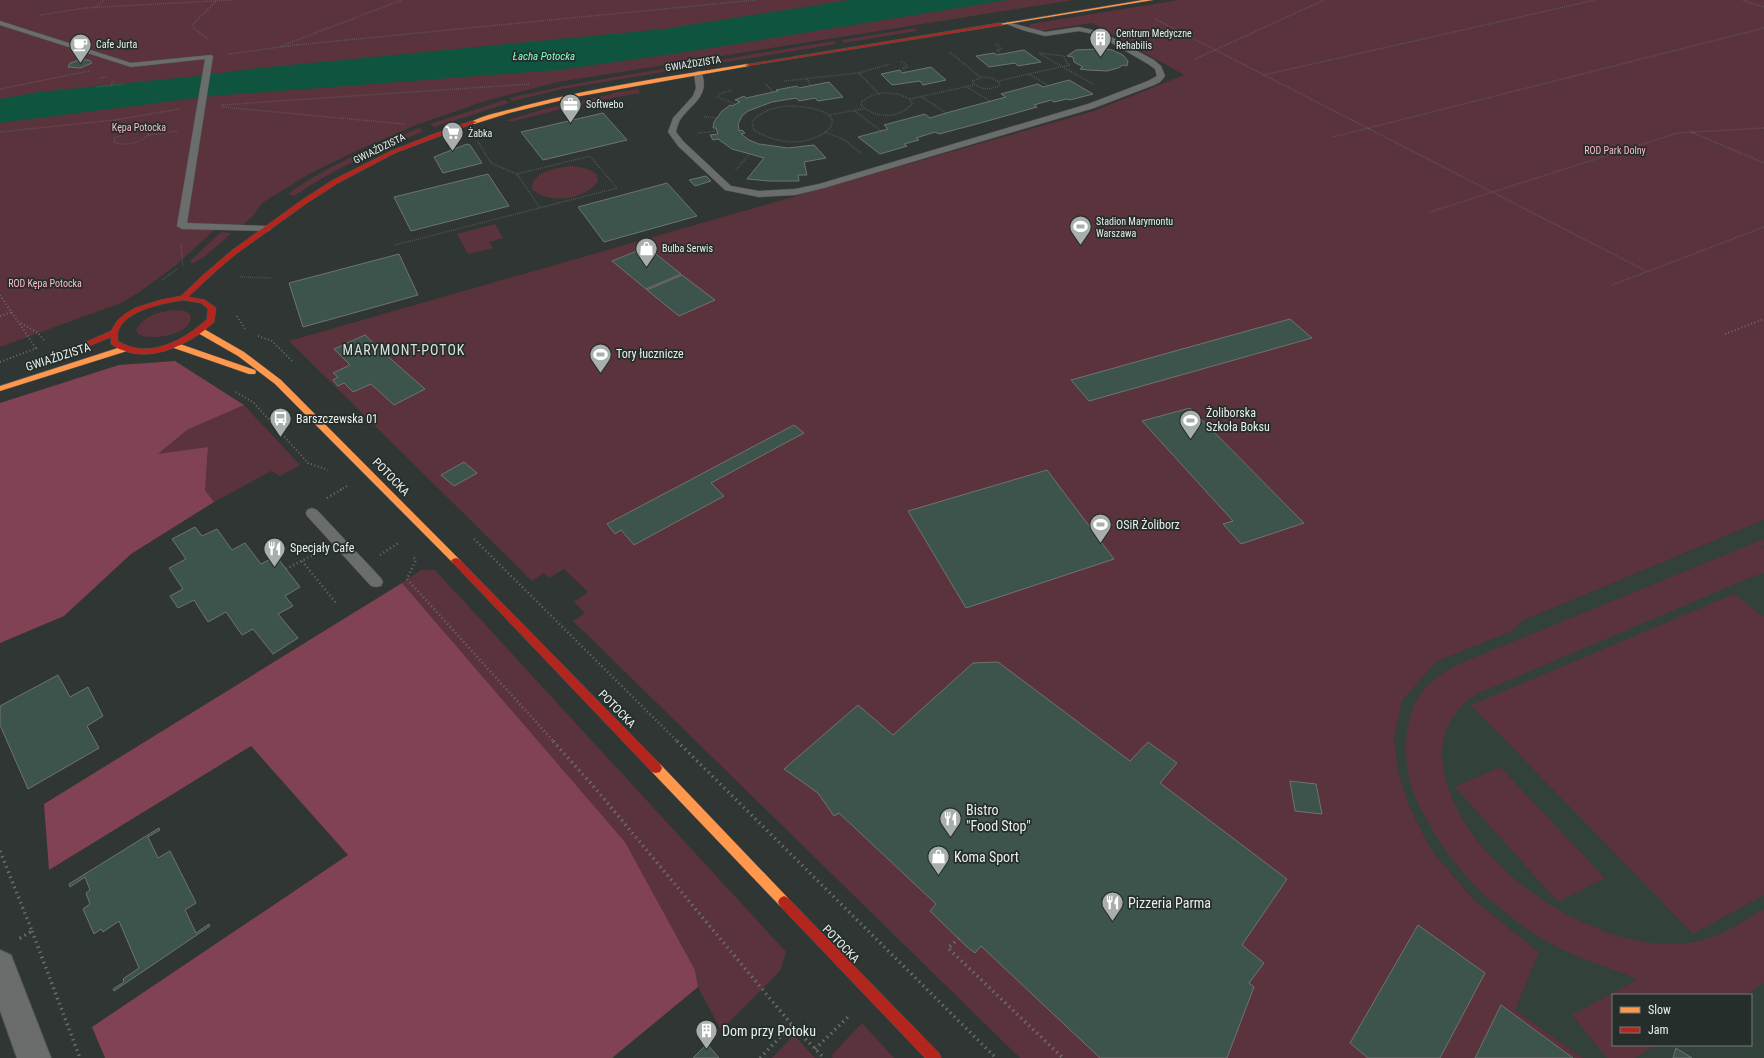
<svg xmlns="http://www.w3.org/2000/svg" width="1764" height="1058" font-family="'Roboto Condensed',sans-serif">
	<rect width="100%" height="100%" fill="#303633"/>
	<path fill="#32413a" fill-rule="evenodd" d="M1764,520V1058H1583L1515,1010L1539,952L1475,901L1432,851L1409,806L1398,771L1394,737L1402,701L1436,662L1512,631L1522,621ZM1613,995H1751V1045H1613Z"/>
	<path fill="#5b333d" d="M0,0H1073L558,82L485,101L416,125L356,151L309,174L262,203L253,216L243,225L221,224L175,266L141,291L121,303L0,347Z
		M1179,0H1764V520L1522,621L1512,631L1436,662L1402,701L1394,737L1398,771L1409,806L1432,851L1475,901L1539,952L1515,1010L1583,1058H1020L573,621L585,613L574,602L588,592L564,569L549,578L544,573L532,581L289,341L1094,111L1184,75L1092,23L1040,31L1031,29L1029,26L1031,24Z
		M916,28L917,31L844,43L842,40Z
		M834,41L837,44L690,68L688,65Z
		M679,66L682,69L562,89L513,101L509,98L569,85Z
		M638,89L640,93L585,103L514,121H505L544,109L612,94L611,93Z
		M505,100L509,103L434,127L430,124Z
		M419,128L424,131C380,149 334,168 294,196L288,194C327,165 374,147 419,128Z
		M571,166C581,167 589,168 597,175L598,181C585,200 549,205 532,189C532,171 557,168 571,166Z
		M495,224L503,238L489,242L493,248L468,254L457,234Z
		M221,232L232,233L204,257L192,264L190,261Z
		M176,310L185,311L190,314C197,334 151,342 138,334L136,330C144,315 161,311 176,310Z
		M244,405L300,465L280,476L271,471L214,502L205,490L208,447L157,455L187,430Z
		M1764,539V546L1761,547L1764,548V573L1754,576L1479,693C1415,731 1446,805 1485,850C1503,870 1524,888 1547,903C1590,929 1647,953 1699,941C1722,936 1743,921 1764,909V983L1744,995H1613V1045H1657L1635,1058H1607L1572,1015L1638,979C1601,965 1563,954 1530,931C1512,918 1494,904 1478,889C1453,864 1431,831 1416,799C1402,768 1401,716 1424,689C1434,678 1446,671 1459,664Z
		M421,570H435L786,952L780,971L721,1030L698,987L695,970L625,842L402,583Z
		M1734,594L1764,617V895L1693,934L1471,705Z
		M1500,767L1605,878L1558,902L1455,787Z
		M862,1023L894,1058H833L831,1056Z
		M794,1035L815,1058H772Z"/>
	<path fill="#814353" d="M175,361L244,405L187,430L158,454L208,447L205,490L214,502L131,554L64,616L0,643V403L119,365Z
		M402,583L625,842L695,970L698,987L612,1058H105L92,1027L348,855L251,746L49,870L44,804Z"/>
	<path fill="#0f543e" d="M849,0H1008L680,53L558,70L213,96L0,123V99L39,92L197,76L260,68L664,29Z"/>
	<path fill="#3d544d" stroke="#6e7371" d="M1100,48L1112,50L1123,55L1128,61L1127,66L1123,65L1118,68L1107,71L1088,70L1080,69L1083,67L1074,62L1073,57L1067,56L1076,50L1099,49Z
		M1024,50L1041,62L1018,66L1015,63L989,67L976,56L994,53L997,55Z
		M80,60H89L92,63L80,68L68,67L70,63Z
		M931,67L946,80L923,85L920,81L892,85L881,74L900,70L902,73Z
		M1069,80L1093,94L1070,100L1067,99L1054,102L1051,100L1034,105L1037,107L984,122L939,134L935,132L916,138L919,140L904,144L907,146L880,154L858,137L888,129L884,125L925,114L930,118L946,113L1006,97L1001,94L1038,84L1043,87Z
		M829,82L843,97L818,101L815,98L799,101L796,98L772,102L748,111L742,116L738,124L739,131L742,130L745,133L741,134L749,140L759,144L788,148L814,145L826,158L804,162L807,175H798L799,181H769L747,179L764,158L732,149L718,139L713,140L710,135L718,134L716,128H713L714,122L722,111L730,105L732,106L740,102L735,100L744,96L746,98L778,91L776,90L797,86L799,88Z
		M603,113L627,140L543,160L521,132Z
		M467,144L470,145L482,163L443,173L434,157Z
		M488,174L509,206L411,231L394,197Z
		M706,176L711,181L695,186L689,180Z
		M667,183L697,216L604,242L578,207Z
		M647,247L681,274L646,289L612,261Z
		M399,254L418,295L303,327L289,283Z
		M682,275L715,300L679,316L647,290Z
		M1290,319L1312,338L1089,401L1071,380Z
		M365,335L377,346H376L425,389L394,405L371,384L353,392L344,383L338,386L333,380L338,377L333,373L350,365L334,349Z
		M1190,408L1304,523L1241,544L1223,524L1233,521L1142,421Z
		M794,425L804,433L711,483L724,496L634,545L621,530L615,534L607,524Z
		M464,462L477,473L454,486L441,475Z
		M1047,470L1114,559L966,608L908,511Z
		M195,527L202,536L217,529L232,550L245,543L261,564L276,556L300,587L285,596L293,606L278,614L298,638L273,654L253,629L242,635L226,612L208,622L194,600L178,608L170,596L183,589L169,568L186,559L172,539Z
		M998,662L1130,761L1148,742L1177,763L1160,783L1287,879L1242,945L1264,963L1249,983L1254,987L1227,1058H1100L981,946L975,953L966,946L930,911L936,904L839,813L834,816L818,793L784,769L858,705L893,735L973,663Z
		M58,675L70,697L88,687L103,716L87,726L99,748L28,789L0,725V706Z
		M1290,781L1316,784L1322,814L1295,811Z
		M159,828L160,830L148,837L158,858L170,851L196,903L185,910L196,933L209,924L210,926L114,991L113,989L124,982L123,979L139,968L119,921L103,932L101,929L94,934L83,909L90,904L86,893L90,890L85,877L70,887L69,884Z
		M1418,925L1485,973L1440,1058H1368L1350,1043Z
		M1501,1005L1573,1058H1475Z
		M707,1044L719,1058H693Z
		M1676,1048L1692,1058H1673Z"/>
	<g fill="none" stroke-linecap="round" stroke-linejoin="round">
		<defs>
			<path id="lane" d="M0,21L131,63L211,55L213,56L187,223L266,226L269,227L271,229L269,231L182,229L177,226L205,59L131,67L0,25Z
				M1007,22L1045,32L1079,27L1102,32L1154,60L1161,66L1165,76L1160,82L1154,85L1094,108L824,188L795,195L759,197L725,190L678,146L668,132L673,118L693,96L696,88L694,73L698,71H701C711,96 692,103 680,120C678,123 677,128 676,132L684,142L731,186L759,191L795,189L819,184L1088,104L1148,81L1157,76L1155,69L1148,64L1098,35L1079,31L1045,36L1022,30L1007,24Z
				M312,508L317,510L381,578L383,582L381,586L376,587L371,586L307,516L306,513L307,510Z"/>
			<path id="street" d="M0,950L11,955L51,1058H17L0,1010Z"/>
			<path id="slow" d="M1143,0H1153L1001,25L999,24Z
				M747,64L749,65V66L575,97L509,113L474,124L471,122C482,115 510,110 523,106C597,87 672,76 747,64Z
				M198,329H204L244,352L281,380L459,559L461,561L459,563H453L275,384L238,356L198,333Z
				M171,343H177L255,370L256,372L255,374H249L171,347Z
				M121,347H127L128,349L127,351L0,391V386Z
				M656,763L660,764L788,898L790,902L788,906L784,908L780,906L652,772L650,768L652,764Z"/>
			<path id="jam" d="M1001,23L1003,25L747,66L745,65Z
				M472,121L477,122L395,153L338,183L307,203L236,254L216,271L188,297L205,300L216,308L214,322C192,343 153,363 122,350C118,349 115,346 111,344V337L63,357H57L56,355L111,331L117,321L125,314L135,308L160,300L181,296L201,277L231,251L302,200L333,180L391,151L431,135ZM183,300L201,303L208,309L207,319C184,341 147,360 118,341C118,338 117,334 118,332C123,310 165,303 183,300Z
				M456,558L459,559L660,764L662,768L660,772L656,773L652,772L453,563L451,561L453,559Z
				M784,896L788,898L939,1053L941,1058H925L780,906L778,902L780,898Z"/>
		</defs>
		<use href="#lane" stroke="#4f5452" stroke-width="1"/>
		<use href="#street" stroke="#4f5452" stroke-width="2"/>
		<use href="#slow" stroke="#4f5452" stroke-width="1"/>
		<use href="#jam" stroke="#4f5452" stroke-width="1"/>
		<path stroke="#6a6e6c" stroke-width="1.5" stroke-dasharray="0.5 1.5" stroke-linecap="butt" d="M1742,0L1764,7
			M96,7L104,0
			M40,15L85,8L232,0
			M1155,19L1646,271
			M208,39L192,27L194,23L216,1
			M996,44L1002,49L997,50L1001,54
			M281,46L402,0
			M950,52L980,77
			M229,54L295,45L755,0
			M1040,54L1093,84
			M1195,59L1324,0
			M901,61L908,67L902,68L906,72
			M1029,74L1049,86
			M1264,75L1595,0
			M982,77L992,78L1000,83L999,86C990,90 981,90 973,83V81Z
			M99,78L106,77
			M807,79L811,86
			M784,81L859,73
			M998,81L1070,65L1066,62L1064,56L1039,53
			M766,84L773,92
			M111,85L115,79
			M97,87L125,84
			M967,87L990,101
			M0,89L89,71
			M882,93L898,94L910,99L912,104C899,119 875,119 861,105L862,101L873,95Z
			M719,94L732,90
			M879,94L859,73L890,64
			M717,97L735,104
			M922,97L946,113
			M910,99L974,85
			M221,105L529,84
			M788,106C797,106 836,108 832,124C831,128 827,131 824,133C803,147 774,143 754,130L752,122C762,110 773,108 788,106Z
			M222,107L404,124
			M855,111L881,131
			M829,115L863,109
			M704,117L718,118
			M115,120L127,131
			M143,130L148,133V135C139,144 126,146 114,142L115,138L127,132Z
			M0,132L115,120L180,109
			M825,132L843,139L862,154
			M1691,132L1764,163
			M698,133L717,131
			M148,135L178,131
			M1333,137L1764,28
			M478,142L491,163L517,174L540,208
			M736,169L749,155
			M1430,212L1677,133L1764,128
			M181,245L183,266
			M395,245L617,188L590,156L517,174
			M240,277L271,278
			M162,280L177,269
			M1612,285L1764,227"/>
		<path stroke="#6a6e6c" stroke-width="2" stroke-dasharray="1 2.5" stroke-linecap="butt" d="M0,295L37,350
			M0,316L12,312
			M237,316L245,329
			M21,323L38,333L44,340
			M1725,334L1764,319
			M258,336L272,341L293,362
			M0,362L37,348
			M236,392L254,403L308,463L328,470
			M340,490L347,486"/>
		<path stroke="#6a6e6c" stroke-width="2.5" stroke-dasharray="1 3" stroke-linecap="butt" d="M327,498L342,489
			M474,539L678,742
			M380,555L400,542
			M414,558L416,560L407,579L554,742
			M302,561L336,603
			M286,569L319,552"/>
		<path stroke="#6a6e6c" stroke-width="3.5" stroke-dasharray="1.5 4" stroke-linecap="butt" d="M553,741L595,788L792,1025L824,1058
			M677,741L996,1058
			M0,851L32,931L17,940
			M32,931L80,1058
			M959,938L948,948L1063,1058
			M815,1049L849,1016
			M760,1058L792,1025"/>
		<use href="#lane" fill="#6a6d6c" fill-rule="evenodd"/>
		<use href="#street" fill="#6a6d6c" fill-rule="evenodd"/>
		<use href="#slow" fill="#ff974d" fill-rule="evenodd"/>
		<use href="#jam" fill="#b3261e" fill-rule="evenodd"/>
	</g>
	<defs>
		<symbol id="building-pin" viewBox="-11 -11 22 30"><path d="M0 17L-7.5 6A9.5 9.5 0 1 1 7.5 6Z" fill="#a8aeab" stroke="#252e2a"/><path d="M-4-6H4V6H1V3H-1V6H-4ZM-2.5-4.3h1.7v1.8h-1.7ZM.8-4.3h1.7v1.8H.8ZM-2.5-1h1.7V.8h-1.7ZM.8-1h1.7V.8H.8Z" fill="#fff"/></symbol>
		<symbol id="cafe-pin" viewBox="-11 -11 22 30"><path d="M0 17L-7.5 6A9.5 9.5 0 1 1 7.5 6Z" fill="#a8aeab" stroke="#252e2a"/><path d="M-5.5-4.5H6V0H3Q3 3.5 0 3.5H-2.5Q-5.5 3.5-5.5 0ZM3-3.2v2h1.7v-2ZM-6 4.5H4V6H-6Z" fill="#fff"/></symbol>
		<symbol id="office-pin" viewBox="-11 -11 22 30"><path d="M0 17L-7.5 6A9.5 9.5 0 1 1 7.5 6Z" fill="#a8aeab" stroke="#252e2a"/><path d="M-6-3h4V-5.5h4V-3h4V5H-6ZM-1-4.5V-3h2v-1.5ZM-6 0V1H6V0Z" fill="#fff"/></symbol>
		<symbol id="supermarket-pin" viewBox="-11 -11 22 30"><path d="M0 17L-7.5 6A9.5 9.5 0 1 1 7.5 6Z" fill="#a8aeab" stroke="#252e2a"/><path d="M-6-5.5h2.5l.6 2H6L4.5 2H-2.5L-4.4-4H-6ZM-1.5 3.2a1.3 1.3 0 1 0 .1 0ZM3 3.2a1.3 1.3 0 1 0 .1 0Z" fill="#fff"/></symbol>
		<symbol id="stadium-pin" viewBox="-11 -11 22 30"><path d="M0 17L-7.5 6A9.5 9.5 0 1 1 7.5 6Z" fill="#a8aeab" stroke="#252e2a"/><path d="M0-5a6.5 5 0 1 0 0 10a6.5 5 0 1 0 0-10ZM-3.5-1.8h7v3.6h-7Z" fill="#fff"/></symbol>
		<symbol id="shop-pin" viewBox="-11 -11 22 30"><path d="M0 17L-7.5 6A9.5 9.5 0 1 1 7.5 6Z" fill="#a8aeab" stroke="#252e2a"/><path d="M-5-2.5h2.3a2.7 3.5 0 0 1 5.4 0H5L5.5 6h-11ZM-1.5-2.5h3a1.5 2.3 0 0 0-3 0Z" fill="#fff"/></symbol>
		<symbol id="bus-pin" viewBox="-11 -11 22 30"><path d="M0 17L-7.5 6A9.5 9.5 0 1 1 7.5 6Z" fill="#a8aeab" stroke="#252e2a"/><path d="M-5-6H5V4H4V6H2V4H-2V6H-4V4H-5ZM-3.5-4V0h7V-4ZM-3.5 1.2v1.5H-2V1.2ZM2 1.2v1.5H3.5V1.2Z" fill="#fff"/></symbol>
		<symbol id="restaurant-pin" viewBox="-11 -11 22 30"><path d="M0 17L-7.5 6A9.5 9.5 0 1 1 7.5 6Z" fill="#a8aeab" stroke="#252e2a"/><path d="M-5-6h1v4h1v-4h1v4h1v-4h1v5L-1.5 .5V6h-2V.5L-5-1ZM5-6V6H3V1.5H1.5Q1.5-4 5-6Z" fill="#fff"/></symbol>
	</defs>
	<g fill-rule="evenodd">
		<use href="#building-pin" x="1088" y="26" width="25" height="34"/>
		<use href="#cafe-pin" x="68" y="32" width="25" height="34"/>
		<use href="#office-pin" x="558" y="92" width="25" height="34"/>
		<use href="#supermarket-pin" x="440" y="120" width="25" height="34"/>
		<use href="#stadium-pin" x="1068" y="214" width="25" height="34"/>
		<use href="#shop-pin" x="634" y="236" width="25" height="34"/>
		<use href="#stadium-pin" x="588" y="342" width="25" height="34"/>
		<use href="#bus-pin" x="268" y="406" width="25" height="34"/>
		<use href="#stadium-pin" x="1178" y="408" width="25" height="34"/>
		<use href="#stadium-pin" x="1088" y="512" width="25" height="34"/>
		<use href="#restaurant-pin" x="262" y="536" width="25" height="34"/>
		<use href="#restaurant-pin" x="938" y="806" width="25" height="34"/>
		<use href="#shop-pin" x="926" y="844" width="25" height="34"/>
		<use href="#restaurant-pin" x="1100" y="890" width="25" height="34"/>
		<use href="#building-pin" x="694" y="1018" width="25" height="34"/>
	</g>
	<g text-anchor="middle" stroke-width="3.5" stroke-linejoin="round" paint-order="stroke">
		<g font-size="10" fill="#e9efec" stroke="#252e2a" text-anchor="start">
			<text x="1116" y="37">Centrum Medyczne<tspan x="1116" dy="12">Rehabilis</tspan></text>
			<text x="96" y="48">Cafe Jurta</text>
			<text x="586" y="108">Softwebo</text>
			<text x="468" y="137">Żabka</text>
			<text x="1096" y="225">Stadion Marymontu<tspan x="1096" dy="12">Warszawa</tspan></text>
			<text x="662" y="252">Bulba Serwis</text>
		</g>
		<g font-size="10" fill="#e9efec" stroke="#252e2a">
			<text transform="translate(693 63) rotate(-9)" y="4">GWIAŹDZISTA</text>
			<text transform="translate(379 148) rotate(-26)" y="4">GWIAŹDZISTA</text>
		</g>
		<g font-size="10" fill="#febcc9" stroke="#252e2a">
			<text x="139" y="131">Kępa Potocka</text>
			<text x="1615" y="154">ROD Park Dolny</text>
			<text x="45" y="287">ROD Kępa Potocka</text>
		</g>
		<g font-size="11" font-style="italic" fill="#84fecd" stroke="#252e2a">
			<text x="544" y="60">Łacha Potocka</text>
		</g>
		<g font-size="12" fill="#e9efec" stroke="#252e2a" text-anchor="start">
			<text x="616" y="358">Tory łucznicze</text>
			<text x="1206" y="417">Żoliborska<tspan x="1206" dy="14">Szkoła Boksu</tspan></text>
			<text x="296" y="423">Barszczewska 01</text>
			<text x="1116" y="529">OSiR Żoliborz</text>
			<text x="290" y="552">Specjały Cafe</text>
		</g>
		<g font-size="12" fill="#e9efec" stroke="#252e2a">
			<text transform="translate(58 357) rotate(-18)" y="4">GWIAŹDZISTA</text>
			<text transform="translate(391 477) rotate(46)" y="4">POTOCKA</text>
			<text transform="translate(617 709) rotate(46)" y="4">POTOCKA</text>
			<text transform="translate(841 944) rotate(46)" y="4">POTOCKA</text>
		</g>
		<g font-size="14" letter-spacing="1" fill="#d5e1dc" stroke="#252e2a">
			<text x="404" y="355">MARYMONT-POTOK</text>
		</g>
		<g font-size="14" fill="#e9efec" stroke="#252e2a" text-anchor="start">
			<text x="966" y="815">Bistro<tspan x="966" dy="16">"Food Stop"</tspan></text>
			<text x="954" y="862">Koma Sport</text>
			<text x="1128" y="908">Pizzeria Parma</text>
			<text x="722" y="1036">Dom przy Potoku</text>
		</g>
	</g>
	<rect x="1612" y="994" width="140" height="52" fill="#252e2a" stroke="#737b78"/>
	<rect x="1620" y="1007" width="20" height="6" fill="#ff974d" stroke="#737b78"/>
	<text x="1648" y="1014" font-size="12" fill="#e9efec">Slow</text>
	<rect x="1620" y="1027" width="20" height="6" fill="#b3261e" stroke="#737b78"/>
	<text x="1648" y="1034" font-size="12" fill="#e9efec">Jam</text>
</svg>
